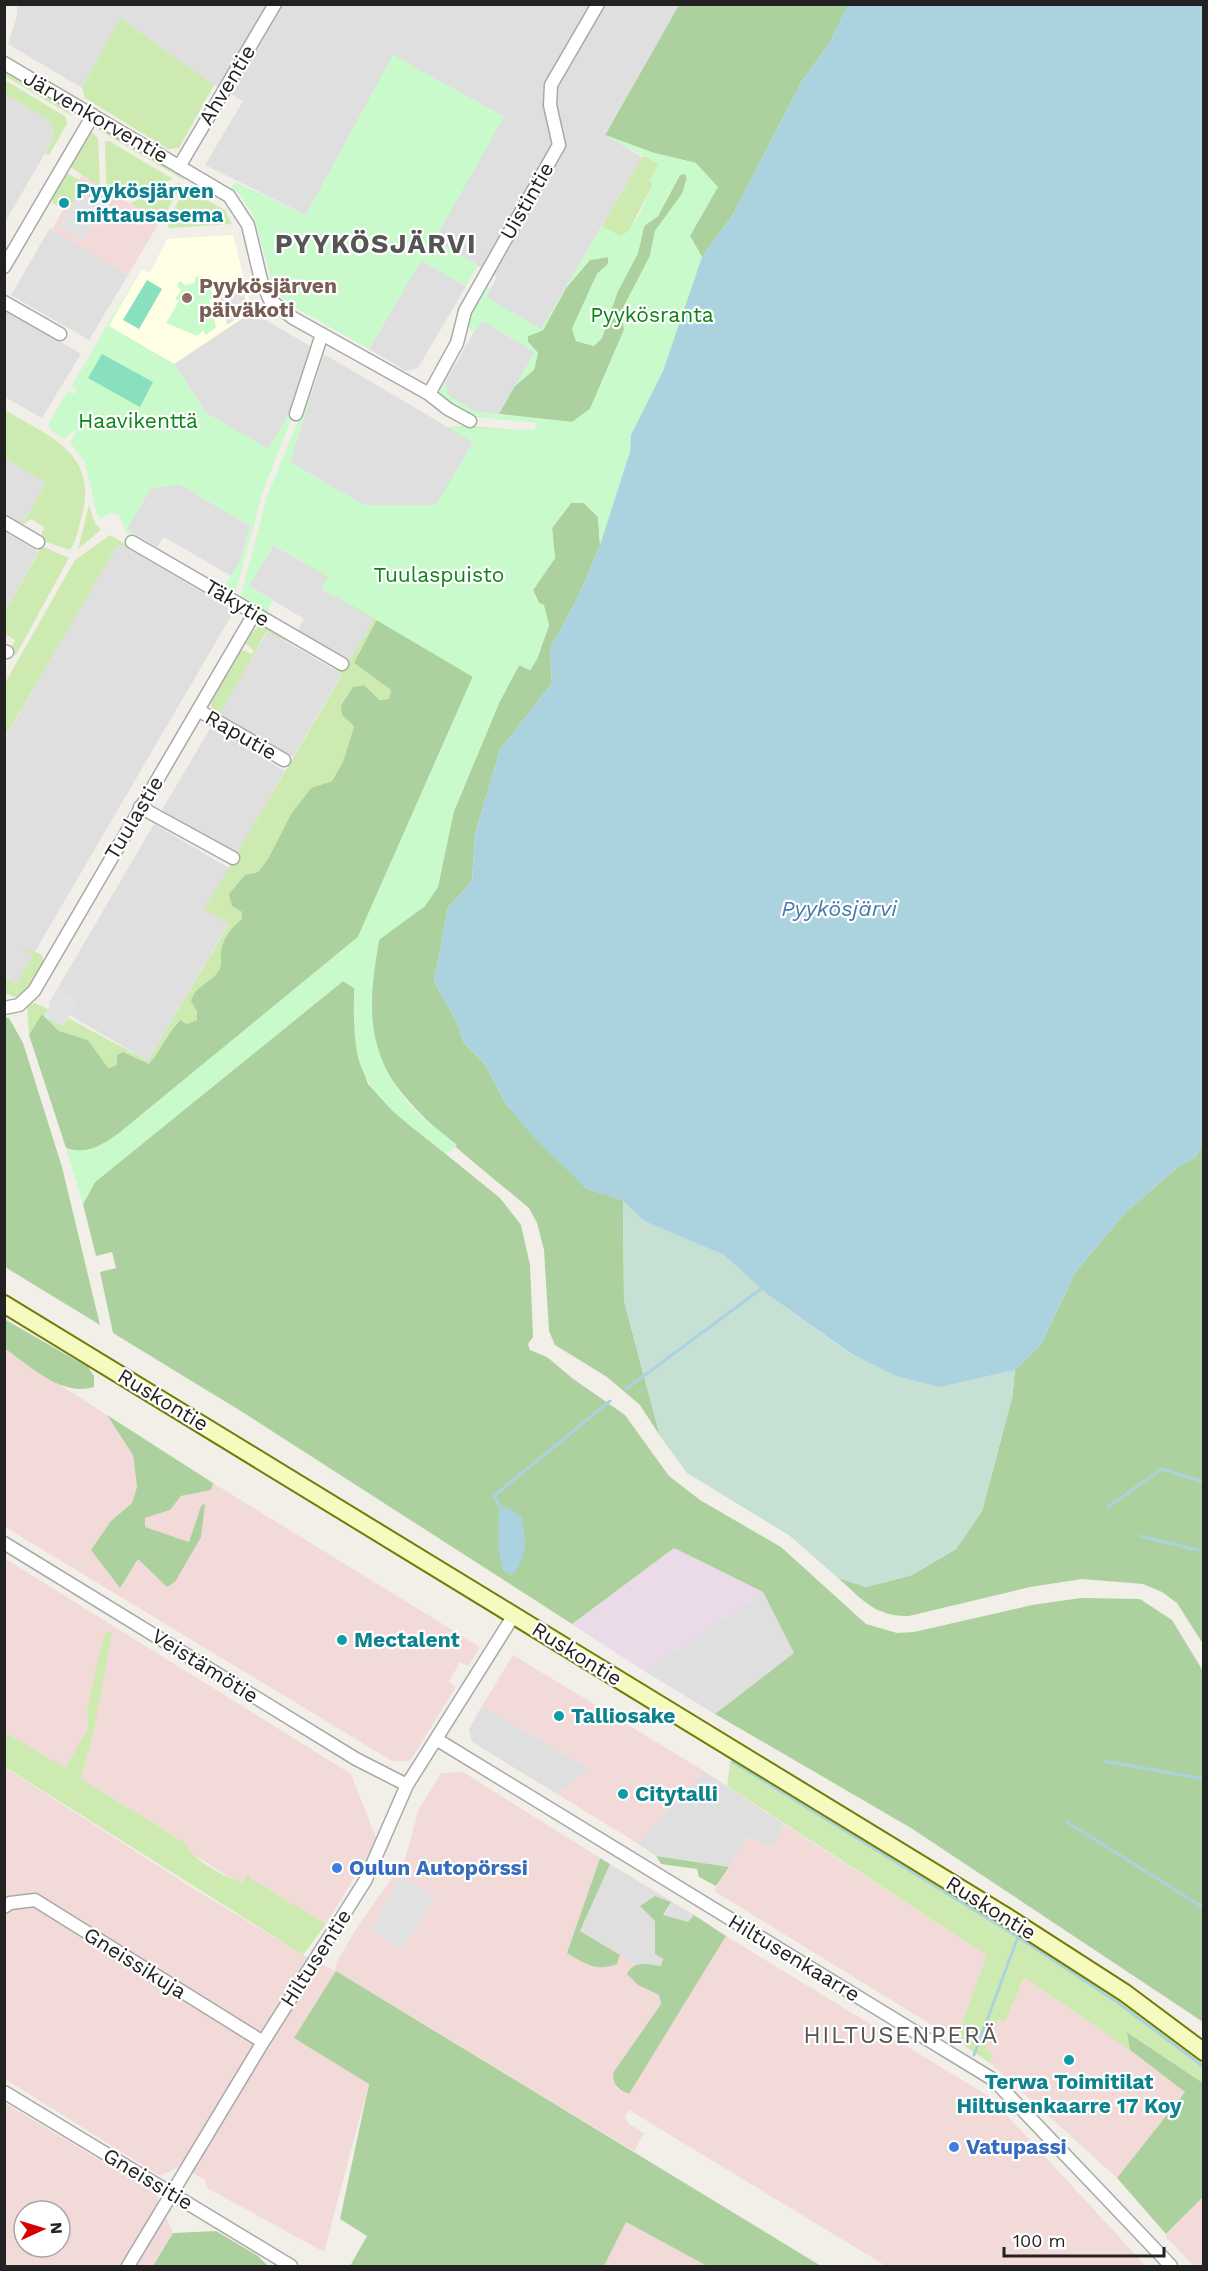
<svg xmlns="http://www.w3.org/2000/svg" width="1208" height="2271" font-family="'Work Sans',sans-serif">
	<rect width="100%" height="100%" fill="#f2efe9"/>
	<path fill="#e0dfdf" d="M17,5H679L605,134L642,157L541,330L486,297L497,277L434,239L503,116L393,56L306,215L205,165L243,101L214,85L120,18L82,88L8,44L17,16Z
		M5,94L50,121L54,138L5,222Z
		M50,228L128,275L89,340L11,295Z
		M421,260L466,286L418,368L406,371L369,349Z
		M5,309L81,354L42,418L5,397Z
		M252,312L310,346L287,418L268,449L206,413L174,364Z
		M481,320L535,352L499,414L476,412L448,396L445,382Z
		M324,354L473,442L436,505H364L290,462Z
		M5,458L47,483L22,524L5,514Z
		M179,484L250,526L240,561L231,576L164,537L157,547L127,529L150,489Z
		M5,532L39,552L5,611Z
		M118,543L234,611L16,984L5,977V738Z
		M273,545L328,577L322,589L375,619L350,661L298,630L304,619L249,586Z
		M268,631L342,674L293,757L219,713Z
		M211,727L285,771L237,854L162,810Z
		M154,824L229,868L205,909L229,923L148,1061L49,1003Z
		M763,1592L794,1653L715,1714L644,1671Z
		M482,1706L589,1769L557,1794L472,1742L469,1729Z
		M704,1771L784,1824L773,1847L747,1837L729,1867L656,1856L637,1843Z
		M610,1864L694,1915L688,1923L663,1915L669,1907L640,1906L655,1921V1954L663,1959L661,1967L636,1965L580,1931Z"/>
	<path fill="#f2dad9" fill-rule="evenodd" d="M82,175L160,221L128,275L52,230Z
		M4,1349L107,1415L133,1455L137,1487L132,1503L111,1521L120,1587L138,1559L167,1587L201,1537V1506L189,1542L144,1527L145,1518L170,1510L181,1496L211,1490L213,1483L480,1647L468,1666L460,1662L449,1682L456,1687L410,1761H392L5,1527Z
		M4,1558L351,1774L377,1840L326,1924L250,1878L248,1874L243,1882L234,1880L188,1851L184,1842L81,1779L95,1726L87,1710L88,1729L65,1769L5,1732Z
		M513,1655L704,1771L637,1843L557,1794L589,1769L482,1706Z
		M4,1767L191,1887L303,1955L335,1971L336,1963L358,1926L405,1859L419,1809L441,1773L463,1772L600,1858L567,1953L608,1967L617,1964L620,1955L636,1965L630,1969L638,1985L659,1995L661,2004L613,2073L617,2089L629,2093L726,1936L990,2097L1146,2266H886L629,2110L625,2117L629,2124L644,2133L634,2151L336,1971L369,2083L324,2252L207,2188L205,2180L180,2166L160,2176L5,2079Z
		M784,1824L987,1955L956,2040L714,1891L747,1837L773,1847Z
		M1024,1977L1110,2035L1185,2092L1117,2178L990,2063L993,2056L986,2048L998,2019L1006,2020Z
		M5,2103L156,2194L173,2233L153,2266H5ZM24,2211H60V2247H24Z
		M1203,2197V2266H1194L1165,2236Z
		M626,2222L707,2266H604Z"/>
	<path fill="#ebdbe8" d="M674,1548L763,1592L644,1671L572,1624Z"/>
	<path fill="#ffffe5" d="M233,235L252,312L174,364L108,326L142,269L150,273L167,239Z"/>
	<path fill="#cdebb0" d="M120,18L214,85L179,148L168,149L85,98L82,88Z
		M5,70L74,111L71,115L5,76Z
		M5,80L66,117L67,124L49,155L45,154L54,138L50,121L5,94Z
		M97,129L106,130L187,176L184,180Z
		M92,132L98,138L100,186L70,167Z
		M105,141H109L173,179L124,200L109,191L106,181Z
		M646,156L659,164L649,181L653,184L628,232L621,237L602,226L642,157Z
		M67,173L107,195L105,201L82,188L70,208L61,209L53,203L52,198Z
		M179,183L182,185L161,221L130,203Z
		M186,188L225,210L232,224L169,228L167,221Z
		M5,410C52,438 100,454 81,519C78,530 76,542 70,550L40,540L44,527L31,519L22,525L46,483L5,458Z
		M468,426L566,434L579,439L593,449L590,462L566,483L544,514L485,649L373,597L365,606L373,610L377,619L354,663L391,690L389,699L381,700L364,685L353,687L341,704L342,715L354,725L343,762L332,781L311,788L291,814L268,859L258,872L245,875L230,894L232,906L243,912L242,919C233,926 222,939 221,951C220,958 223,963 219,970C212,983 195,985 191,1001L197,1012V1020L187,1024L179,1020C167,1034 161,1050 149,1064L123,1052L117,1055V1065L107,1068L88,1040L59,1031L43,1014L29,1035L27,1007L35,1003L48,1009L44,1016L63,1026L68,1018L148,1061L229,924L204,909L342,675L335,670L344,661L336,656V653L350,660L374,620L322,588L328,577L302,562L300,548L303,501L317,478L364,505H436L455,472L492,473L507,465L532,468L558,482L563,480L566,470L557,444L549,442L543,448C534,447 523,448 514,446C498,442 490,434 473,442L448,427Z
		M89,505L95,523L101,530L78,549Z
		M110,535L142,554L118,544L5,737V683L75,560Z
		M39,545L69,558L16,655L9,651L15,640L5,634V611L39,553Z
		M258,626H264L286,639L285,641L267,631L219,716L212,712L211,700L240,649L251,654L254,651L244,642Z
		M26,948L42,955L44,962L27,990L17,998L5,993L4,977L16,984L33,955L23,949Z
		M112,1632L95,1726L81,1779L184,1842C192,1859 225,1879 243,1882L248,1873L250,1878L326,1924L303,1955L5,1767V1732L65,1768L88,1729L87,1710L104,1634Z
		M731,1757L1020,1933L1120,1998L1203,2061V2083L1128,2032L1130,2050L1024,1977L1006,2020H998L986,2048L993,2056L990,2063L956,2040L987,1955L727,1786Z"/>
	<path fill="#add19e" d="M679,5H848L830,42L801,83L732,216L702,257L690,236L696,163L654,153L605,135Z
		M685,173L687,178L682,194L655,231L650,256L622,310L624,330L590,409L572,422L499,414L515,386L534,369L538,353L528,342V336L543,330L566,288L590,260L608,257V264L597,274L572,329L576,341L594,346L602,338L617,293L638,253L644,226L658,216L680,175Z
		M571,503H584L598,517L600,545L580,593L550,649L552,683L500,750L475,834L472,881L448,908L434,981L456,1021L464,1043L485,1064L506,1104L587,1189L623,1200L624,1301L660,1436L640,1405L607,1377L555,1345L549,1331L544,1250L537,1223L529,1208C486,1171 390,1101 376,1048C366,1013 373,974 379,939L425,906L454,811L499,703L519,665L530,670L537,659L549,625L533,590L555,558L552,528Z
		M377,619L485,649L358,937L118,1134C102,1145 86,1156 66,1148L29,1035L42,1014L59,1031L88,1040L108,1068L117,1065V1055L123,1052L149,1064C161,1050 167,1034 180,1020L187,1024L197,1020V1012L191,1001C195,985 212,983 219,970C223,963 220,958 221,951C222,939 233,926 242,919V912L232,906L229,894L245,875L258,872L268,859L291,814L311,788L332,781L343,762L354,726L342,715L341,705L353,687L364,685L380,700L389,699L391,690L354,663Z
		M343,981L354,988L357,1053L368,1084L394,1112L500,1198L521,1225L530,1265L533,1337L528,1344L530,1350L547,1357L572,1378L625,1415L669,1476L700,1500L781,1547L866,1624L897,1633L914,1632L1032,1605L1081,1598L1140,1599L1172,1620L1203,1671V2022L911,1828L715,1714L794,1653L763,1592L674,1548L572,1624L244,1413L113,1333L100,1272L116,1268L112,1252L96,1256L83,1204L95,1182Z
		M5,1017L9,1018L23,1043L62,1167L100,1325L5,1267Z
		M1203,1145V1644L1177,1603L1162,1592L1143,1584L1082,1579L1030,1587L909,1616C875,1617 862,1599 838,1578L866,1587L912,1575L956,1549L982,1511L1012,1398L1015,1370L1041,1344L1076,1271L1125,1213L1180,1165L1196,1157Z
		M4,1319L88,1367L94,1376V1387C61,1397 31,1366 5,1349Z
		M107,1415L213,1483L211,1490L181,1496L170,1510L145,1518V1527L189,1542L201,1506L205,1504L201,1537L175,1582L167,1587L138,1559L120,1588L91,1550L111,1521L132,1503L137,1487L133,1455Z
		M656,1856L729,1867L716,1886L699,1877L697,1869L661,1864Z
		M600,1858L610,1864L580,1931L620,1955L617,1964C597,1972 585,1964 567,1953Z
		M655,1896L671,1902L663,1915L688,1922L694,1915L726,1936L629,2094C618,2089 613,2086 613,2073L661,2004L659,1995L638,1985L627,1974C634,1959 648,1965 661,1966L663,1959L655,1954V1921L640,1906Z
		M336,1971L821,2266H707L626,2222L604,2266H350L367,2236L340,2219L369,2084L294,2038Z
		M1127,2032L1203,2083V2197L1166,2234L1117,2178L1185,2092L1130,2050Z
		M216,2231L258,2256L268,2266H153L173,2233Z"/>
	<path fill="#c6e0d4" d="M623,1200L644,1221L724,1255L767,1294L849,1353L940,1387L1015,1370L1012,1398L982,1511L956,1549L912,1575L866,1587L838,1578L790,1536L687,1473L660,1436L624,1301Z"/>
	<path fill="#c8facc" d="M393,55L504,117L435,239L478,265L466,286L421,261L369,349L287,303L274,289L254,217L241,196L231,188L235,182L306,215Z
		M605,135L654,153L696,163L718,187L690,236L702,257L663,371L631,435L630,452L600,545L598,517L584,503H571L552,528L555,558L533,590L537,602L544,605L549,625L537,659L530,670L519,665L499,703L454,811L438,887L425,906L379,940C369,1002 364,1045 405,1099C418,1116 440,1130 457,1145L446,1154C412,1126 365,1098 357,1052C353,1031 354,1009 354,988L343,981L95,1182L83,1204L66,1148C86,1156 102,1145 118,1134L358,937L473,677L322,588L328,577L274,545L249,586L273,601L267,612L240,598L267,497L309,393H312L290,462L364,505H436L473,442L448,427L535,430L536,423L474,417L441,399L439,387L450,365L454,367L445,382L448,395L476,412L572,422L590,409L624,330L622,310L650,256L655,231L682,194L687,178L685,174L679,175L658,216L644,226L638,253L617,293L602,337L594,346L576,340L572,329L597,274L608,264V257L589,260L566,288L543,330L528,336V342L538,353L534,370L515,386L535,352L482,321L475,332L469,328C469,312 477,300 485,286L490,289L486,297L541,329L602,226L621,237C637,225 645,202 653,184L649,181L659,164Z
		M141,269L109,326L174,364L206,413L268,449L287,418L300,377L303,380L291,420L263,491L236,590L233,595L224,588L240,561L250,526L179,484L150,489L127,529L133,533L130,536L126,532L119,515L111,513L101,518L97,515L85,463L70,442L76,432L74,430L64,439L49,429V423L68,391L75,394L77,391L72,385Z
		M202,276L209,281L213,299L209,300L216,327L206,335L203,331L197,336L166,323L179,301L175,299L181,290L177,286L180,281L185,285L195,283V277Z"/>
	<path fill="#88e0be" d="M147,280L162,289L139,329L123,320Z
		M102,354L153,382L140,407L88,378Z"/>
	<path fill="#e2e2e2" d="M82,187L105,201L83,241L59,228Z
		M243,288L248,311L227,325L220,295Z
		M59,989L78,1000L63,1026L44,1016Z
		M401,1876L435,1897L403,1949L369,1929Z"/>
	<path fill="#aad3df" d="M848,4L1203,5V1145L1196,1157L1180,1165L1125,1213L1076,1271L1041,1344L1015,1370L940,1387L896,1376L850,1353L767,1294L724,1255L644,1221L622,1200L587,1189L537,1141L506,1104L485,1064L464,1043L456,1021L434,981L448,908L472,881L475,834L500,750L552,683L550,649L580,593L600,545L630,452L631,435L663,371L702,257L732,216L801,83L830,42Z
		M500,1507L509,1508L522,1518C526,1542 528,1556 512,1576L503,1570C497,1550 497,1528 500,1507Z"/>
	<g fill="none" stroke-linecap="round" stroke-linejoin="round">
		<path stroke="#aad3df" stroke-width="3" d="M626,1389L761,1289
			M500,1507L494,1496L610,1401
			M1108,1507L1162,1469L1204,1482
			M1141,1536L1198,1550
			M1104,1761L1204,1779
			M733,1762L1018,1937L1117,2002L1204,2067
			M1067,1822L1204,1908
			M974,2055L1018,1937"/>
		<defs>
			<path id="minor" d="M4,63L229,196L248,225L261,280L270,300L293,318L429,394L448,409L470,421
				M180,165L275,4
				M4,267L93,115
				M4,302L60,334
				M429,394L457,343L465,311L559,145L550,105L551,85L598,4
				M296,414L322,334
				M4,522L38,542
				M132,542L342,664
				M4,651L7,652
				M198,710L284,760
				M140,807L233,858
				M4,1008L19,1005L34,991L254,614
				M4,1543L356,1759L407,1785
				M436,1739L994,2080L1171,2266
				M4,1907L10,1903L35,1900L263,2042
				M4,2092L291,2266
				M128,2266L263,2042L365,1881L407,1785L514,1615"/>
			<path id="secondary" d="M4,1304L1004,1915L1125,1993L1204,2052"/>
		</defs>
		<use href="#minor" stroke="#a9a9a9" stroke-width="15"/>
		<use href="#secondary" stroke="#707d05" stroke-width="20"/>
		<use href="#minor" stroke="#fff" stroke-width="12"/>
		<use href="#secondary" stroke="#f7fabf" stroke-width="16"/>
	</g>
	<g fill="#0f9aa8" stroke="#fff" stroke-width="2">
		<circle cx="64" cy="203" r="6"/>
		<circle cx="342" cy="1640" r="6"/>
		<circle cx="559" cy="1716" r="6"/>
		<circle cx="623" cy="1794" r="6"/>
		<circle cx="1069" cy="2060" r="6"/>
	</g>
	<circle fill="#8d6e63" stroke="#fff" stroke-width="2" cx="187" cy="298" r="6"/>
	<g fill="#3f7fe0" stroke="#fff" stroke-width="2">
		<circle cx="337" cy="1868" r="6"/>
		<circle cx="954" cy="2147" r="6"/>
	</g>
	<g text-anchor="middle" stroke-width="4.5" stroke-linejoin="round" paint-order="stroke">
		<g font-size="21" fill="#222" stroke="#fff">
			<text transform="translate(227 85) rotate(-59)" y="7">Ahventie</text>
			<text transform="translate(96 117) rotate(30)" y="7">Järvenkorventie</text>
			<text transform="translate(527 201) rotate(-60)" y="7">Uistintie</text>
			<text transform="translate(237 603) rotate(31)" y="7">Täkytie</text>
			<text transform="translate(241 735) rotate(30)" y="7">Raputie</text>
			<text transform="translate(134 818) rotate(-59)" y="7">Tuulastie</text>
			<text transform="translate(163 1400) rotate(31)" y="7">Ruskontie</text>
			<text transform="translate(577 1654) rotate(32)" y="7">Ruskontie</text>
			<text transform="translate(205 1666) rotate(32)" y="7">Veistämötie</text>
			<text transform="translate(991 1908) rotate(32)" y="7">Ruskontie</text>
			<text transform="translate(316 1958) rotate(-57)" y="7">Hiltusentie</text>
			<text transform="translate(794 1958) rotate(31)" y="7">Hiltusenkaarre</text>
			<text transform="translate(135 1963) rotate(32)" y="7">Gneissikuja</text>
			<text transform="translate(148 2179) rotate(31)" y="7">Gneissitie</text>
		</g>
		<g font-size="21" font-weight="bold" fill="#0d838f" stroke="#fff" text-anchor="start">
			<text x="76" y="198">Pyykösjärven<tspan x="76" dy="24">mittausasema</tspan></text>
			<text x="354" y="1647">Mectalent</text>
			<text x="571" y="1723">Talliosake</text>
			<text x="635" y="1801">Citytalli</text>
			<text x="1069" y="2089" text-anchor="middle">Terwa Toimitilat<tspan x="1069" dy="24">Hiltusenkaarre 17 Koy</tspan></text>
		</g>
		<g font-size="21" font-weight="bold" fill="#785e54" stroke="#fff" text-anchor="start">
			<text x="199" y="293">Pyykösjärven<tspan x="199" dy="24">päiväkoti</tspan></text>
		</g>
		<g font-size="21" fill="#0c8416" stroke="#fff">
			<text x="652" y="322">Pyykösranta</text>
			<text x="138" y="428">Haavikenttä</text>
			<text x="439" y="582">Tuulaspuisto</text>
		</g>
		<g font-size="21" font-weight="bold" fill="#366cbe" stroke="#fff" text-anchor="start">
			<text x="349" y="1875">Oulun Autopörssi</text>
			<text x="966" y="2154">Vatupassi</text>
		</g>
		<g font-size="22" font-style="italic" fill="#4a7aab" stroke="#fff">
			<text x="839" y="916">Pyykösjärvi</text>
		</g>
		<g font-size="24" letter-spacing="1.5" fill="#555" stroke="#fff">
			<text x="901" y="2043">HILTUSENPERÄ</text>
		</g>
		<g font-size="27" font-weight="bold" letter-spacing="1.5" fill="#555" stroke="#fff">
			<text x="376" y="253">PYYKÖSJÄRVI</text>
		</g>
	</g>
	<rect width="1208" height="2271" fill="none" stroke="#222222" stroke-width="12"/>
	<g transform="translate(42 2229) rotate(86)"><circle r="28" fill="#ffffff" stroke="#a7a7a7" stroke-width="1.5"/>
	<path d="M0-4.5L10 22L0 15L-10 22Z" fill="#d40000"/>
	<text y="-9" font-size="16" font-weight="bold" text-anchor="middle" fill="#222222">N</text>
	</g>
	<path d="M1004 2247v9h160v-9" fill="none" stroke="#222222" stroke-width="3"/>
	<text x="1013" y="2247" font-size="18" fill="#222222" stroke="#ffffff" stroke-width="4.5" paint-order="stroke">100 m</text>
</svg>
